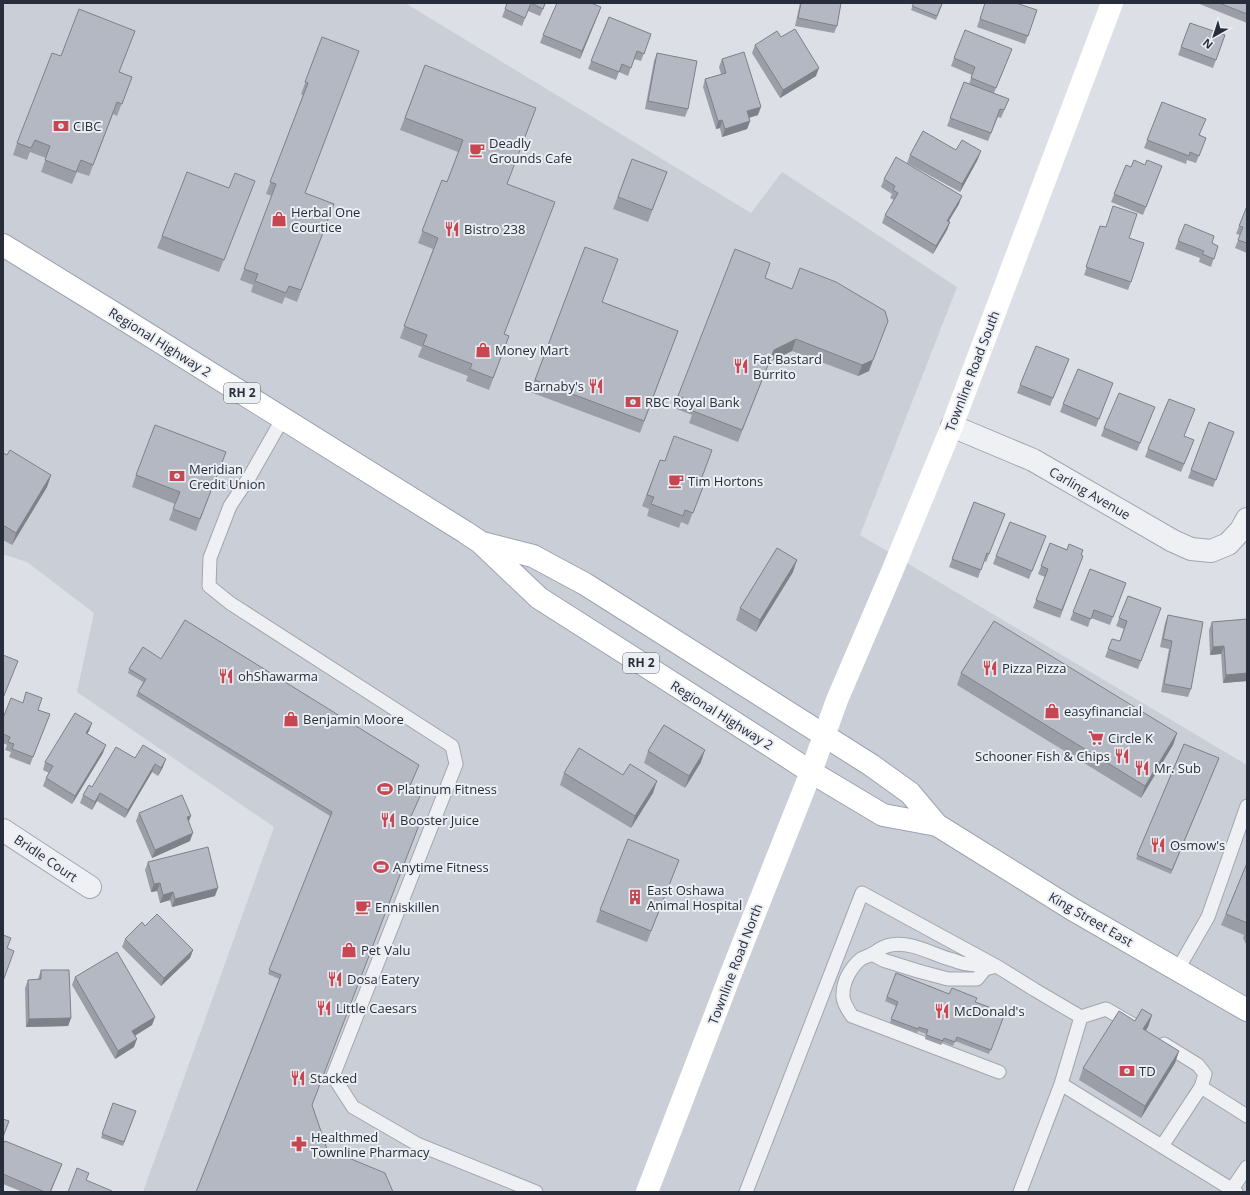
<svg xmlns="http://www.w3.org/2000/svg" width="1250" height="1195" font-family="'Open Sans',sans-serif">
	<rect width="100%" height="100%" fill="#dcdfe5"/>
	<path fill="#caced7" d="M3,3H405L751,213L782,172L957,287L860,535L1247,765V1192H143L274,827L77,692L94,613L27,562L3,554Z"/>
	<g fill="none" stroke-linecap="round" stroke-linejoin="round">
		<defs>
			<path id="service" d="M283,418L250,476L230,506L210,558L209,586L230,603L452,746L456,764L333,1076L353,1107L417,1144L536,1192
				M872,954L883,960L918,971L948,979H977L985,969L993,967
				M985,969C976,963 977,966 968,964C963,964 958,962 953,960C933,955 912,941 891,945C883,946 879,950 872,954C869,956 864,957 861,959C851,967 843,981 843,994C842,1001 848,1010 852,1016L999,1072
				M1178,969L1208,917L1247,806
				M1164,1044L1198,1065L1205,1074L1201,1087
				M1061,1084L1236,1192
				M1162,1146L1201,1087L1247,1116
				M1232,1189L1247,1167
				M746,1192L862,893L998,967L1035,990L1081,1017L1106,1009L1132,1024
				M1020,1192L1061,1084L1081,1017"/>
			<path id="minor" d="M952,426L1033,460L1173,541L1191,549L1211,551L1228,544L1241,530L1247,519
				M3,830L90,887"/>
			<path id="primary" d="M3,245L117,315L465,532L480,542L539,598L771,746L811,772L883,815L937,825
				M482,543L533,556L585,584L871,765L910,793L937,825L1072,909L1247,1010"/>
		</defs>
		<use href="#service" stroke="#a2a6af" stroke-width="15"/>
		<use href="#minor" stroke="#a2a6af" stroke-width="24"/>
		<use href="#primary" stroke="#9ca3b0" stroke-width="24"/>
		<use href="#service" stroke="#eef0f4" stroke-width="13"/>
		<use href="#minor" stroke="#eef0f4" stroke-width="22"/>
		<path stroke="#fff" stroke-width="22" d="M647,1192L730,976L811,772L837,700L891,574L952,426L1112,3"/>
		<use href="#primary" stroke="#fff" stroke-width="22"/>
	</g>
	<path fill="#9b9ea7" d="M504,3H546L540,16L528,11L522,26L502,17L507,4Z
		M800,3H841L837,26L834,33L795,26Z
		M914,3H943L936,20L911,10Z
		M985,3L1037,10L1025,44L977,27Z
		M1197,3H1247V23Z
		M601,7L580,59L540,43L543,35Z
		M609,17L651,34L641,61L634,59L628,76L619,72L616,80L588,69Z
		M1190,23L1225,35L1213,68L1178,55Z
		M322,37L305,194L334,204L297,302L285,297L282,304L251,292L253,285L240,280L272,196L266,194L303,95L301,94Z
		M781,37L816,76L780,98L752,53L755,45Z
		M657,53L688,109L685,117L645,109L654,61Z
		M61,56L120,72L132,77L117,116L113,114L89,176L77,172L72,184L41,172L46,158L30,152L27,160L13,155L17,143Z
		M1009,57L994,93L1009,99L1001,118L998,117L988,141L947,126L964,82L969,84L972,75L951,66L954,58Z
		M722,59L758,115L749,118L750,121L747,129L722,137L720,128L716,129L703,87L705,79L721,74L719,67Z
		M425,65L507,184L504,334L509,336L489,390L466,381L468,376L418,357L422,347L400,338L433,249L418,243L442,180L447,182L458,152L400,130Z
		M1162,102L1200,135L1206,138L1196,163L1187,160L1186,164L1144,148Z
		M956,150L978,159L960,192L907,163L910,155Z
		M632,159L667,172L648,222L613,209Z
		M1126,165L1131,167L1145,165L1162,166L1143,215L1111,202Z
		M884,179L959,204L948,222H950L947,230L933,254L882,223L885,215L894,200L890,198L892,194L881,187Z
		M255,181L219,272L157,248L162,236L229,188Z
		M1247,206V253L1235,248L1240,235L1236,234Z
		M1100,226L1131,282L1128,290L1084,275Z
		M1178,241L1212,243L1218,246L1211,267L1199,262L1200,258L1175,249Z
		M585,247L602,302L678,331L640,433L530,392Z
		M765,278L792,289L869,371L858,376L792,351L769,362L738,442L689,423L692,415L674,408L678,396Z
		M1069,359L1050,406L1017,393L1020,385Z
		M1110,391L1096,427L1060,412L1063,404Z
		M1152,415L1137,451L1101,436L1104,428Z
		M1209,422L1234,432L1213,487L1188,478Z
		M1184,436L1191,448L1181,472L1145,457L1148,449Z
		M226,452L196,531L169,520L175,504L132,487L136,475Z
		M3,453L7,455L51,475L47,487L12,545L3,540Z
		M660,460L706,479L688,525L681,522L679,528L647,516L649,509L642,506Z
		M974,502L1005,514L986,562L984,561L978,578L949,567Z
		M1046,536L1029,579L993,564L996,556Z
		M1050,543L1083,556L1060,618L1033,608L1045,577L1038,574Z
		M1090,569L1126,583L1110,625L1091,618L1088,627L1070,620Z
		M793,572L756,632L736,620L740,608Z
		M1128,596L1161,608L1138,669L1105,657L1112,639L1120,641L1124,629L1116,626Z
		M1168,615L1191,689L1188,697L1161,692L1169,649L1160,647L1165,623Z
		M1247,619V681L1223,683L1221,654L1210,655L1209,630L1212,622Z
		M161,659L409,789L421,794L419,798L196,1192L279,979L268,974L330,816L136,696L143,682L128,673L129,669Z
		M961,673L1177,733L1173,745L1141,798L957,685Z
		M38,710L50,714L30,765L9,757L11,752L5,750L7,745L3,743V718Z
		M92,723L89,731L87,734L103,753L72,804L43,786L46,778L49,773L43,770L45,762Z
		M1184,744L1219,758L1171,874L1136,859Z
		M648,751L701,762L685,788L644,763Z
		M135,758L163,767L158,776L152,772L125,818L97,801L92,810L80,803L83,795Z
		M564,773L653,793L631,828L560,785Z
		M139,813L188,822L190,841L152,858L136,821Z
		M679,860L647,942L596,922L600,910Z
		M148,862L215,896L172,907L170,900L160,903L157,891L151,892L145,870Z
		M1247,863V945L1246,944L1243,938L1244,935L1221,925Z
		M145,926L193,950L190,958L161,986L122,947L125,939Z
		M41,970L71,1018L68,1026L26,1027L25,988L28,980L38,979Z
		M896,973L949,994L976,1002L1005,1013L989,1054L955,1041L953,1046L943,1042L941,1045L925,1039L926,1034L918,1031L917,1033L890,1023L896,1006L885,1001Z
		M75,977L155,1017L152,1025L135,1036L134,1047L115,1059L72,985Z
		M1152,1015L1148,1027L1145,1031L1179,1051L1175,1063L1141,1118L1079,1080L1083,1068L1135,1021Z
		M113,1103L136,1111L123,1146L101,1138Z
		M3,1144L62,1164L51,1192H23L3,1184Z"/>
	<path fill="#7e8188" d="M601,7L598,15L580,59L582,51Z
		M819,68L816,76L780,98L783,90Z
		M761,107L758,115L744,119L747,111Z
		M722,120L720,128L716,129L718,121Z
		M750,121L747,129L722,137L725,129Z
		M981,151L978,159L960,192L962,184Z
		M962,196L959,204L944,229L947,221Z
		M950,222L947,230L933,254L936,246Z
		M888,321L869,371L858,376L862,365Z
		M796,339L792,351L769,362L738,442L774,350Z
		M51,475L47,487L12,545L16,533Z
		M797,560L793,572L756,632L760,620Z
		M1224,646L1221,654L1210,655L1213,647Z
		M1247,673V681L1223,683L1226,675Z
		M92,723L89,731L83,741L86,733Z
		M1177,733L1173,745L1141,798L1145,786Z
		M106,745L103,753L72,804L75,796Z
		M705,750L701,762L685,788L689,776Z
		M166,759L163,767L158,776L161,768Z
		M155,764L152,772L125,818L128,810Z
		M657,781L653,793L631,828L635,816Z
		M100,793L97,801L92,810L95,802Z
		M191,816L188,824L187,817Z
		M193,833L190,841L152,858L155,850Z
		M160,883L157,891L151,892L154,884Z
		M218,888L215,896L172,907L175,899Z
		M173,892L170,900L160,903L163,895Z
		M193,950L190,958L161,986L164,978Z
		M1152,1015L1148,1027L1139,1041L1143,1029Z
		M155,1017L152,1025L129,1039L132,1031Z
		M71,1018L68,1026L26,1027L29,1019Z
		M137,1039L134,1047L115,1059L118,1051Z
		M1179,1051L1175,1063L1141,1118L1145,1106Z"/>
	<path fill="#b4b8c2" stroke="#7e8188" d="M507,3H545L543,9L531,3L525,18L505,9Z
		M557,3H591L601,7L582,51L543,35Z
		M801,3H841L837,26L798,18Z
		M914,3H942L937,16L912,6Z
		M985,3H1016L1037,10L1028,36L980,19Z
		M1219,3H1247V14Z
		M79,9L135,31L119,72L132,77L122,104L117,102L93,165L81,160L76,172L45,160L50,146L35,140L31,148L17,143L52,53L61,56Z
		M609,17L651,34L644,54L637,51L631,68L622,64L619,72L591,61Z
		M1190,23L1225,35L1216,60L1181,47Z
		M795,29L819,68L783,90L755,45L777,31L781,37Z
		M965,30L1012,49L996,88L971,78L975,67L954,58Z
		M322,37L359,51L305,193L334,204L301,290L289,286L286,293L255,281L258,274L244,269L276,184L270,182L308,83L305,82Z
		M744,52L761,107L747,111L750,121L725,129L722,120L718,121L705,79L726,73L722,59Z
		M657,53L697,61L688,109L648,101Z
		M425,65L536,108L507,184L555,202L504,334L509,336L493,378L470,369L472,364L423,345L427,335L404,326L438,238L422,231L442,180L447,182L463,140L405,118Z
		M964,82L1009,99L1004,110L1000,109L991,133L950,118Z
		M1162,102L1206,119L1199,135L1206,138L1199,156L1190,152L1189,156L1147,140Z
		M923,131L956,150L962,140L981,151L962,184L910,155Z
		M896,157L962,196L947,221L950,222L936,246L885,215L898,193L893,190L895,186L884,179Z
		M632,159L667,172L652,210L618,197Z
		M1134,160L1145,165L1147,160L1162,166L1146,207L1114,194L1126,165L1131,167Z
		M187,172L229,188L235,173L255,181L224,260L162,236Z
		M1113,206L1137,214L1129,238L1144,243L1131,282L1086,267L1100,226L1106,227Z
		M1247,206V243L1238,240L1243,227L1239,226Z
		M1185,224L1214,236L1212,243L1218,246L1214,259L1202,254L1204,251L1178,241Z
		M585,247L618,259L602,302L678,331L644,421L535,380Z
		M735,249L770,263L765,278L792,289L800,268L836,282L885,311L888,321L873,360L862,365L796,339L774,350L742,430L693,411L696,403L678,396Z
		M1036,346L1069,359L1053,398L1020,385Z
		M1078,369L1113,383L1099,419L1063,404Z
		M1119,393L1155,407L1140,443L1104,428Z
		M1169,399L1195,409L1184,436L1194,440L1184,464L1148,449Z
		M1209,422L1234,432L1216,480L1191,470Z
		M155,425L226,452L200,519L173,509L180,492L136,475Z
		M674,436L712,450L702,477L706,479L693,513L685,510L683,516L651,504L654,497L647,495L660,460L665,461Z
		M10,450L51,475L16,533L3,525V453L7,455Z
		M974,502L1005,514L989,554L987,553L981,570L952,559Z
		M1010,522L1046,536L1032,571L996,556Z
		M1050,543L1067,550L1069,544L1083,550L1081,555L1083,556L1062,610L1036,600L1048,569L1041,566Z
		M777,548L797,560L760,620L740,608Z
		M1090,569L1126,583L1113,617L1094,610L1091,619L1073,612Z
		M1128,596L1161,608L1141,661L1108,649L1112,639L1120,641L1127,621L1119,618Z
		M1168,615L1203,622L1191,689L1164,684L1172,641L1163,639Z
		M1247,619V673L1226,675L1224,646L1213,647L1212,622Z
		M185,620L419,765L409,788L421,794L409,821L419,825L312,1105L327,1149L385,1173L393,1192H196L281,975L269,970L332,812L138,692L146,679L129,669L143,647L161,659Z
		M994,621L1177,733L1145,786L961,673Z
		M3,655L18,661L3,698Z
		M26,692L42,698L38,710L50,714L33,757L12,749L14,744L8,742L10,737L3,734V718L11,698L23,703Z
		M75,713L92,723L86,733L106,745L75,796L46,778L53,766L45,762Z
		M664,725L705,750L689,776L648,751Z
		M1184,744L1219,758L1172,870L1137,855Z
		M143,745L166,759L161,768L155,764L128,810L100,793L95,802L83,795L89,785L92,787L116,747L135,758Z
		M579,748L623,775L630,764L657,781L635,816L564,773Z
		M182,795L191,816L187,817L193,833L155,850L139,813Z
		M628,839L679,860L651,931L600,910Z
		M208,847L218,888L175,899L173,892L163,895L160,883L154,884L148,862Z
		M1247,863V923L1226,914Z
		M157,914L193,950L164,978L125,939L142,922L145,926Z
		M3,935L11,938L7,948L14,951L3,981Z
		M117,952L155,1017L132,1031L137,1039L118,1051L75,977Z
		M41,970H69L71,1018L29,1019L28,980L41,979Z
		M896,973L949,994L952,988L977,998L975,1002L1005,1013L991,1050L957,1037L955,1042L944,1038L943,1041L926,1035L928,1030L919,1027L918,1029L891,1019L898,1002L887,997Z
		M1142,1009L1152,1015L1143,1029L1179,1051L1145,1106L1083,1068L1119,1011L1135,1021Z
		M113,1103L136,1111L124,1142L102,1134Z
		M3,1119L9,1121L3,1137Z
		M5,1141L62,1164L50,1192H45L3,1174V1144Z
		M77,1168L89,1173L86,1180L112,1191L111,1192H68Z"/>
	<defs>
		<symbol id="bank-bare" viewBox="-9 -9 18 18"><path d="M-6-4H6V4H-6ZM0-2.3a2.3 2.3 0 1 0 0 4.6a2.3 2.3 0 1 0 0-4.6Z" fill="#c64651" stroke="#ebeef3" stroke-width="2.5" paint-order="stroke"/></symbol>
		<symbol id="cafe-bare" viewBox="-9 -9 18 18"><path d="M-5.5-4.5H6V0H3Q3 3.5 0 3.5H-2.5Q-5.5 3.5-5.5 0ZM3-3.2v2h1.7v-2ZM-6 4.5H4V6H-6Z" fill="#c64651" stroke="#ebeef3" stroke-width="2.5" paint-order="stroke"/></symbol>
		<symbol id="shop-bare" viewBox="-9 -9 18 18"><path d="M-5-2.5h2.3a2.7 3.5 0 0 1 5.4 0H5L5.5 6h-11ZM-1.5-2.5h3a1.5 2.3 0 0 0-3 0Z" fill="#c64651" stroke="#ebeef3" stroke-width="2.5" paint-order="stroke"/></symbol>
		<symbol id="restaurant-bare" viewBox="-9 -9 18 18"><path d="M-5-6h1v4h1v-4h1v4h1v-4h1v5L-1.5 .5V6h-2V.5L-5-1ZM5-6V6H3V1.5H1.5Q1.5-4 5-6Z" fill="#c64651" stroke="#ebeef3" stroke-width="2.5" paint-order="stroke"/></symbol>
		<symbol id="supermarket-bare" viewBox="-9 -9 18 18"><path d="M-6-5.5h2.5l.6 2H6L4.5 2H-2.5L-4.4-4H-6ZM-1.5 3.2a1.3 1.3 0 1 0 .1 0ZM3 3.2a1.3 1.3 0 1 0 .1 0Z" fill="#c64651" stroke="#ebeef3" stroke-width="2.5" paint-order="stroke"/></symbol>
		<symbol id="stadium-bare" viewBox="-9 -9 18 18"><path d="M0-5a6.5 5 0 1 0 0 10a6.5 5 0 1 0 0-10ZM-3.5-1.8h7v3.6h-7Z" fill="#c64651" stroke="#ebeef3" stroke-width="2.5" paint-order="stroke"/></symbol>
		<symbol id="building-bare" viewBox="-9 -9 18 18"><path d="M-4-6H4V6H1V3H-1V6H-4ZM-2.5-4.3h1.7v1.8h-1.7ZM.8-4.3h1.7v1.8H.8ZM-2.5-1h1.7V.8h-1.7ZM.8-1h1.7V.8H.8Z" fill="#c64651" stroke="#ebeef3" stroke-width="2.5" paint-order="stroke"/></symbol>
		<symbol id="pharmacy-bare" viewBox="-9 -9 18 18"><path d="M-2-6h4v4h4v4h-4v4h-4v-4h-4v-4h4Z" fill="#c64651" stroke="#ebeef3" stroke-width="2.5" paint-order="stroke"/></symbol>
	</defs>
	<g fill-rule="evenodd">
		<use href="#bank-bare" x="50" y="115" width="22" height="22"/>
		<use href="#cafe-bare" x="466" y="139" width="22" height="22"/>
		<use href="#shop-bare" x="268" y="208" width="22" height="22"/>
		<use href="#restaurant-bare" x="441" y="218" width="22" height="22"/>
		<use href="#shop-bare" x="472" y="339" width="22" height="22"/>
		<use href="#restaurant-bare" x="730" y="355" width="22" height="22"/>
		<use href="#restaurant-bare" x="585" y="375" width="22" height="22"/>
		<use href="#bank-bare" x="622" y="391" width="22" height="22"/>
		<use href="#bank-bare" x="166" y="465" width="22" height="22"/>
		<use href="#cafe-bare" x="665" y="470" width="22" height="22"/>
		<use href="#restaurant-bare" x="979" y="657" width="22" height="22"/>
		<use href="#restaurant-bare" x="215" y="665" width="22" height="22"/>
		<use href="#shop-bare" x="1041" y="700" width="22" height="22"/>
		<use href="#shop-bare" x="280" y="708" width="22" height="22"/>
		<use href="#supermarket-bare" x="1085" y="727" width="22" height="22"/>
		<use href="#restaurant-bare" x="1111" y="745" width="22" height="22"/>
		<use href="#restaurant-bare" x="1131" y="757" width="22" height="22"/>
		<use href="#stadium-bare" x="374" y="778" width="22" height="22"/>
		<use href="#restaurant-bare" x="377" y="809" width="22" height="22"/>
		<use href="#restaurant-bare" x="1147" y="834" width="22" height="22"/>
		<use href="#stadium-bare" x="370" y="856" width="22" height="22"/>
		<use href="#building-bare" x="624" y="886" width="22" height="22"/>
		<use href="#cafe-bare" x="352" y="896" width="22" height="22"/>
		<use href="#shop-bare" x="338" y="939" width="22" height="22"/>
		<use href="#restaurant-bare" x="324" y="968" width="22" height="22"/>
		<use href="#restaurant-bare" x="313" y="997" width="22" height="22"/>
		<use href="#restaurant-bare" x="931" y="1000" width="22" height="22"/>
		<use href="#bank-bare" x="1116" y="1060" width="22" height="22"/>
		<use href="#restaurant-bare" x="287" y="1067" width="22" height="22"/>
		<use href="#pharmacy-bare" x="288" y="1133" width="22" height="22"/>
	</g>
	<g text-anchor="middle" stroke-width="4" stroke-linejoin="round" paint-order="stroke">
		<g fill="#ebeef3" stroke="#626772" stroke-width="1">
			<rect x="224" y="383" width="36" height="20" rx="3"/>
			<rect x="623" y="653" width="36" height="20" rx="3"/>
		</g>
		<g font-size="12" font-weight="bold" fill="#272d3b">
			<text x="242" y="397">RH 2</text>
			<text x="641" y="667">RH 2</text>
		</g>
		<g font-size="13" fill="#272d3b" stroke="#ebeef3" text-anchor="start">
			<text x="73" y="131">CIBC</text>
			<text x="489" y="148">Deadly<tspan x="489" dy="15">Grounds Cafe</tspan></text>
			<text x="291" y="217">Herbal One<tspan x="291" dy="15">Courtice</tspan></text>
			<text x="464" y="234">Bistro 238</text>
			<text x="495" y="355">Money Mart</text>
			<text x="753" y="364">Fat Bastard<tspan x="753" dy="15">Burrito</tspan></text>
			<text x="584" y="391" text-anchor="end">Barnaby's</text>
			<text x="645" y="407">RBC Royal Bank</text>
			<text x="189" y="474">Meridian<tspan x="189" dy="15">Credit Union</tspan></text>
			<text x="688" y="486">Tim Hortons</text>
			<text x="1002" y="673">Pizza Pizza</text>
			<text x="238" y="681">ohShawarma</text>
			<text x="1064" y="716">easyfinancial</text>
			<text x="303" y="724">Benjamin Moore</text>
			<text x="1108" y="743">Circle K</text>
			<text x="1110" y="761" text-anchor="end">Schooner Fish &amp; Chips</text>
			<text x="1154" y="773">Mr. Sub</text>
			<text x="397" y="794">Platinum Fitness</text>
			<text x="400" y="825">Booster Juice</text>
			<text x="1170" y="850">Osmow's</text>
			<text x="393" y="872">Anytime Fitness</text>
			<text x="647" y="895">East Oshawa<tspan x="647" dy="15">Animal Hospital</tspan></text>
			<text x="375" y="912">Enniskillen</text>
			<text x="361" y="955">Pet Valu</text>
			<text x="347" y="984">Dosa Eatery</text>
			<text x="336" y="1013">Little Caesars</text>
			<text x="954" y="1016">McDonald's</text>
			<text x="1139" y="1076">TD</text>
			<text x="310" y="1083">Stacked</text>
			<text x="311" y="1142">Healthmed<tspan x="311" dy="15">Townline Pharmacy</tspan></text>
		</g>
		<g font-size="13" fill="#272d3b" stroke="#ebeef3">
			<text transform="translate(160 342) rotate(32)" y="5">Regional Highway 2</text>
			<text transform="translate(972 371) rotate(-69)" y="5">Townline Road South</text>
			<text transform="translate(1090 493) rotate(30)" y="5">Carling Avenue</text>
			<text transform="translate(722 715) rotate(32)" y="5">Regional Highway 2</text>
			<text transform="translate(46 858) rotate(34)" y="5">Bridle Court</text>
			<text transform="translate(1091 919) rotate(30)" y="5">King Street East</text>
			<text transform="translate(735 964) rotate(-69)" y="5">Townline Road North</text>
		</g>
	</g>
	<rect width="1250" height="1195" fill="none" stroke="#272d3b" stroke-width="8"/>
	<g transform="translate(1214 36) rotate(219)" stroke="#ebeef3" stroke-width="3" paint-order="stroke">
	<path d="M0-3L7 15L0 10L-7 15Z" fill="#272d3b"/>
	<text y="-6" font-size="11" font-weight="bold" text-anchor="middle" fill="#272d3b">N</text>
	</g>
</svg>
